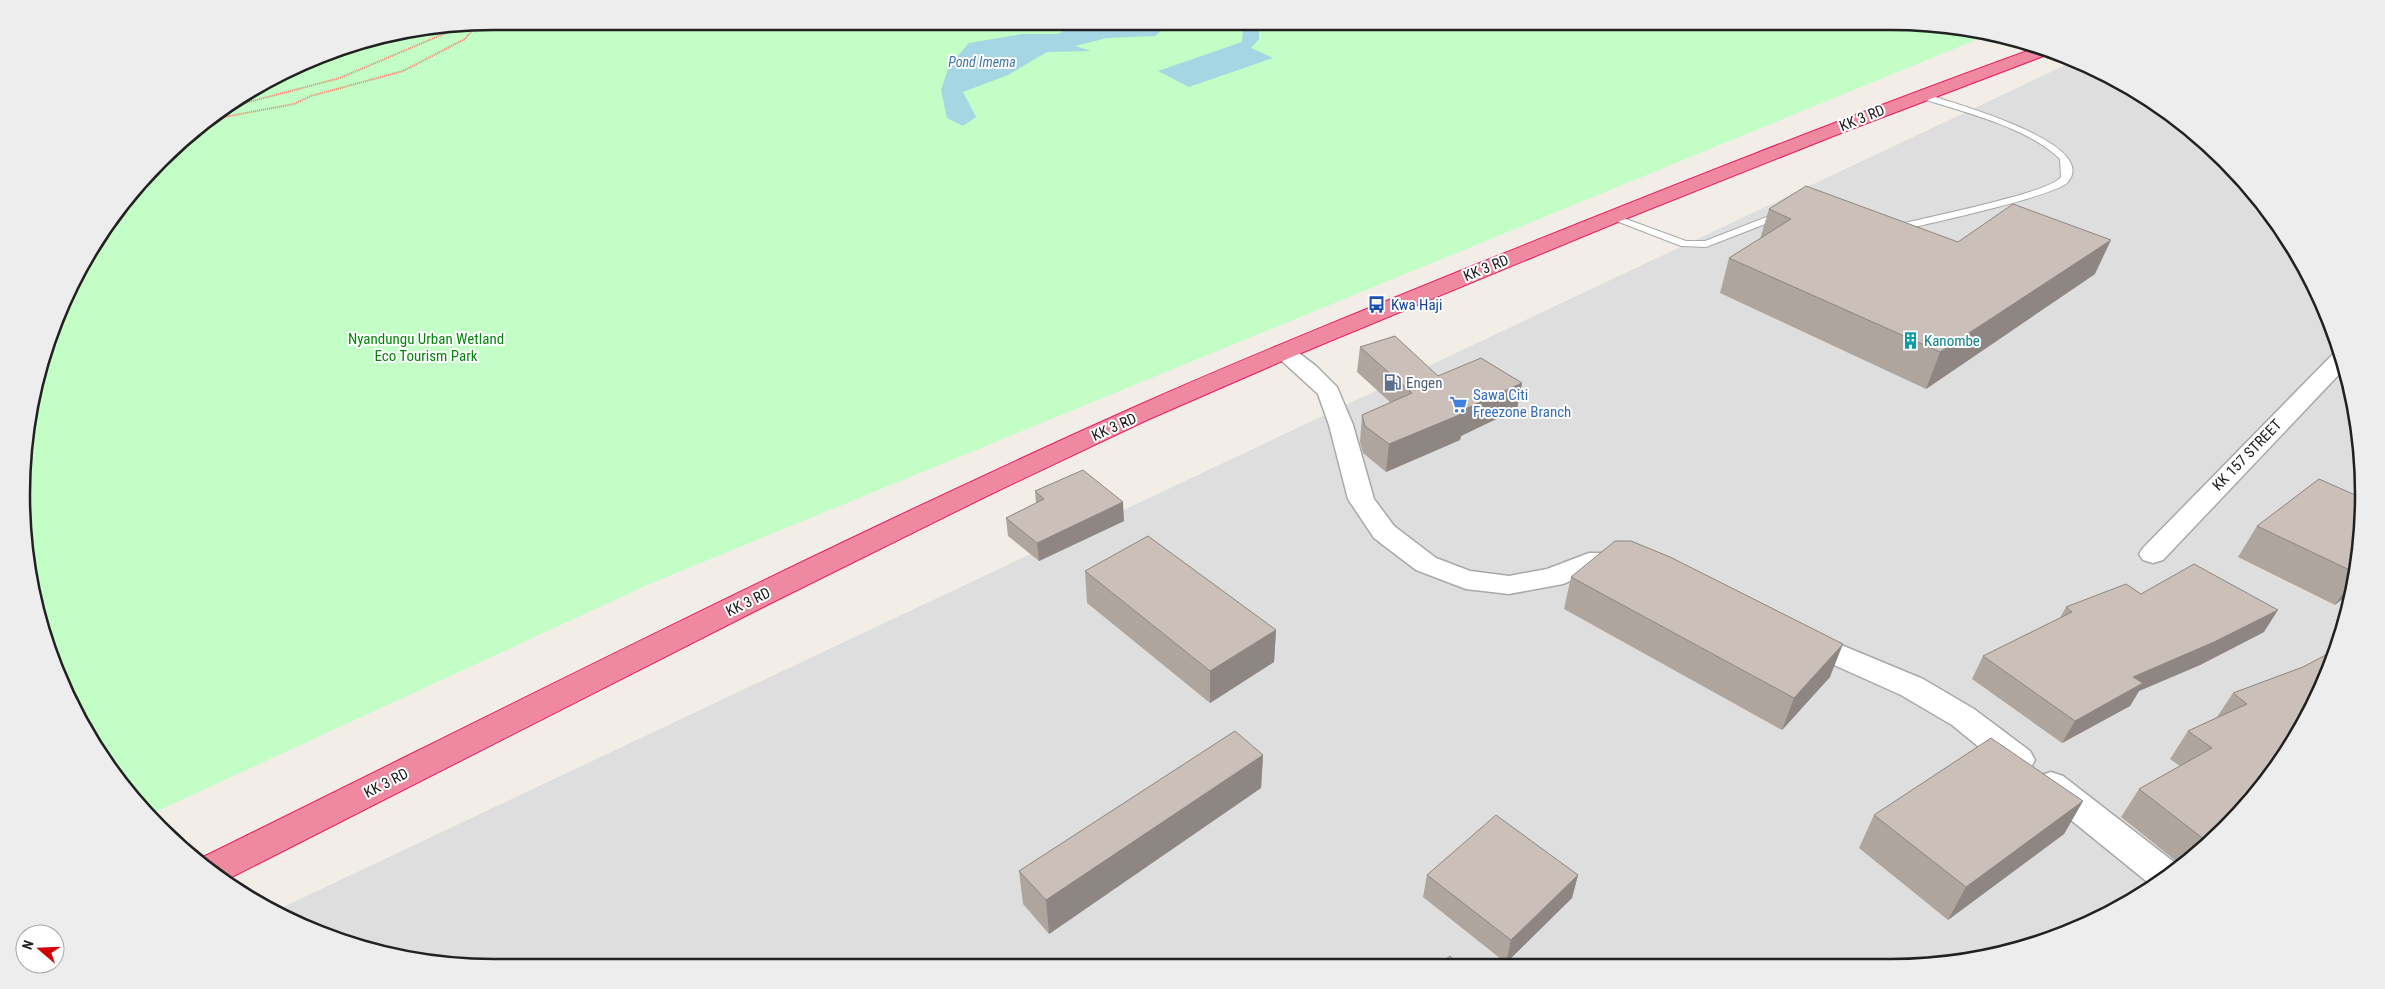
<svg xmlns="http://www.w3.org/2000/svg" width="2385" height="989" font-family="'Roboto Condensed',sans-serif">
	<rect width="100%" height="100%" fill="#f2eee7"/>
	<path fill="#dfdede" d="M2074,61L2127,85L2202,139L2266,206L2315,285L2348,372L2363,463L2360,556L2339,646L2284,758L2202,850L2100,919L1953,964L495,968L343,943L279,909Z"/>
	<path fill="#c2fec5" d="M495,21H1890L1983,37L654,582L153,813L101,757L57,675L30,587L25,432L46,342L85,258L183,139L258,85L342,46Z"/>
	<path fill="#a4d6e3" d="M1126,21H1173L1155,36L1107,38L1075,46L1091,51L1047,52L1008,75L963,92L976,117L963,126L947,118L941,90L949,66L969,43L1022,34H1058L1069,28L1106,30L1123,27Z
		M1229,21H1252L1259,26V39L1251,48L1273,58L1189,87L1158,71L1242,42L1243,29Z"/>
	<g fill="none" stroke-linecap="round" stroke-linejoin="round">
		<defs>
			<path id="lane" d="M1917,93H1923C1945,101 2101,142 2068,182C2057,196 1927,224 1901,230L1888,228V224H1901C1927,217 2050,193 2061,177L2060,159C2026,126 1962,112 1917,97Z
				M1782,211L1787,214L1786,216L1706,247L1681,246L1606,217L1611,214L1615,215L1686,241H1705Z"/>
			<path id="street" d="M1283,345L1291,347L1316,366L1337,387L1353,425L1374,499L1394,526L1436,558L1470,571L1509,576L1547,569L1589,553H1625L1635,556L1639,562L1635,568L1625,571H1593L1563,584L1509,594L1466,589L1416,570L1374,538L1348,499L1329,425L1318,394L1272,352L1275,347Z
				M2340,352L2346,367L2163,560L2153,563L2143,560L2139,554L2143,548L2334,353Z
				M1805,630L1923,679L1974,709L2030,751L2035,760L2030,769L2018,772L2006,769L1952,725L1901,695L1794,647L1790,640L1794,633Z
				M2051,772L2063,776L2179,866L2151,885L2039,794L2034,785L2039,776Z"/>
			<path id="highway" d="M2041,46L2054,52L1841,133L1630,217L1294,356L1147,420L989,495L769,604L226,880L206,870L197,860C506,708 813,551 1128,410C1239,360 1352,315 1465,269C1656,192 1847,116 2041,46Z"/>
		</defs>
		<use href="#lane" stroke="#a8a8a8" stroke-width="2"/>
		<use href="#street" stroke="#a8a8a8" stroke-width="3"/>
		<use href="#highway" stroke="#ea1a66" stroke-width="2"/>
		<path stroke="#ff776b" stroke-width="2" stroke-dasharray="1 1" stroke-linecap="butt" d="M226,108L340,78L460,27
			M208,120L294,104L311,96L403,71L465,39L475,27L483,23"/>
		<use href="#lane" fill="#fff" fill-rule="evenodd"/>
		<use href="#street" fill="#fff" fill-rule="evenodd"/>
		<use href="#highway" fill="#ef899f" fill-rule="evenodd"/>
	</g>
	<path fill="#aea59f" d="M1769,209L1958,242L2095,274L1926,389L1720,293L1729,258L1760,239Z
		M1360,347L1438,376L1522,383L1517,409L1461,436L1460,440L1386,472L1363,453L1360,442L1362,415L1391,403L1357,372Z
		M1035,491L1124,521L1039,561L1008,536L1006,518L1036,503Z
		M2257,526L2360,556L2352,591L2335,605L2238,557Z
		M1085,571L1276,630L1274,662L1210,703L1087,603Z
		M1571,577L1830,677L1782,730L1564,609Z
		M2141,594L2264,632L2200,665L2139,691L2130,706L2062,743L1972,679L1983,656L2060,618L2066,607Z
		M2303,667L2284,758L2202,850L2181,865L2121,817L2139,789L2180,766L2170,759L2188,731L2217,717L2233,693Z
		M1263,755L1261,788L1049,934L1023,904L1019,871Z
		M2083,801L2064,834L1948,920L1859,848L1874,815Z
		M1427,875H1578L1572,898L1506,963L1423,897Z"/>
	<path fill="#8d8682" d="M2111,240L2095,274L1926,389L1940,352Z
		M1522,383L1517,409L1461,436L1460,440L1386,472L1389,444Z
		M1123,502L1124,521L1039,561L1037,543Z
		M2355,576L2352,591L2335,605Z
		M2278,610L2264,632L2200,665L2139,691L2130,706L2062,743L2075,721L2133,677Z
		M1276,630L1274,662L1210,703V671Z
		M1843,644L1830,677L1782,730L1794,698Z
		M1263,755L1261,788L1049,934L1046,900Z
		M2083,801L2064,834L1948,920L1966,887Z
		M1578,875L1572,898L1506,963L1511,940Z"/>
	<path fill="#cac0b9" stroke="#8d8682" d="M1806,186L1958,242L2013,204L2111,240L1940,352L1729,258L1791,219L1769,209Z
		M1395,336L1438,376L1481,358L1522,383L1461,411L1464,413L1389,444L1365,426L1362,415L1412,393L1360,347Z
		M1083,470L1123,502L1037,543L1006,518L1044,499L1035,491Z
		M2319,479L2362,498L2360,556L2356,573L2257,526Z
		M1148,536L1276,630L1210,671L1085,571Z
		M1615,541H1631L1670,557L1843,644L1794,698L1571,577Z
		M2194,564L2278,610L2214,642L2133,677L2143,683L2075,721L1983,656L2072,612L2066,607L2126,584L2141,594Z
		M2337,649L2284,758L2209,843L2139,789L2212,748L2188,731L2247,704L2233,693L2303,667Z
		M1235,731L1263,755L1046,900L1019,871Z
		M1991,738L2083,801L1966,887L1874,815Z
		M1496,815L1578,875L1511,940L1427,875Z
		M1450,956L1459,965H1438Z"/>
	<defs>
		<symbol id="bus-bare" viewBox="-9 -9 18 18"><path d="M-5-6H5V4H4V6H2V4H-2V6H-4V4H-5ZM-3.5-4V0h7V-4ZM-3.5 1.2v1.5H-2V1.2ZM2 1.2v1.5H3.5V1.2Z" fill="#1a4fb4" stroke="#fff" stroke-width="2.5" paint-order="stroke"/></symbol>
		<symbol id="building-bare" viewBox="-9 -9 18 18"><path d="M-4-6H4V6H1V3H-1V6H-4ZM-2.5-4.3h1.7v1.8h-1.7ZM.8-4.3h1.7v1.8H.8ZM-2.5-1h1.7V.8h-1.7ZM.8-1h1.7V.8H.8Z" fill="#0f9aa8" stroke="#fff" stroke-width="2.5" paint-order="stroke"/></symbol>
		<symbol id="fuel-bare" viewBox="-9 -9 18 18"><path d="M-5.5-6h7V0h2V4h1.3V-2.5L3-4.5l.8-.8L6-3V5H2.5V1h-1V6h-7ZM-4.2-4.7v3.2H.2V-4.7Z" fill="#5c6f8a" stroke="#fff" stroke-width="2.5" paint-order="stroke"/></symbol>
		<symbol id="supermarket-bare" viewBox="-9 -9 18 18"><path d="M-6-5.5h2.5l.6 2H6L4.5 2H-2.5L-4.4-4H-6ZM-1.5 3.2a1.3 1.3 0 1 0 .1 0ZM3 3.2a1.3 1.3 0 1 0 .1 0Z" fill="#3f7fe0" stroke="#fff" stroke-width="2.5" paint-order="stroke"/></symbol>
	</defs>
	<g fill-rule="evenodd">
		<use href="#bus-bare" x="1364" y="292" width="25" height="25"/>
		<use href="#building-bare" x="1898" y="328" width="25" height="25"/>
		<use href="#fuel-bare" x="1380" y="370" width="25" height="25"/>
		<use href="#supermarket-bare" x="1446" y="392" width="25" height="25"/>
	</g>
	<g text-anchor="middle" stroke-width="4" stroke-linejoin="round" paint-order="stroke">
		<g font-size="14" font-style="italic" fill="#3f77a9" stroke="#fff">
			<text x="982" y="67">Pond Imema</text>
		</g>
		<g font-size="15" fill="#212121" stroke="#fff">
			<text transform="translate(1862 118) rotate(-22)" y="5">KK 3 RD</text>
			<text transform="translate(1486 268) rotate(-22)" y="5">KK 3 RD</text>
			<text transform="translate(1114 427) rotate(-24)" y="5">KK 3 RD</text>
			<text transform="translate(2247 455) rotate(-46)" y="5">KK 157 STREET</text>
			<text transform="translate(748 602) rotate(-26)" y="5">KK 3 RD</text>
			<text transform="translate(386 783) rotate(-27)" y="5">KK 3 RD</text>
		</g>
		<g font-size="15" fill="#164399" stroke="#fff" text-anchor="start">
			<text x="1391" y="310">Kwa Haji</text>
		</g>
		<g font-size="15" fill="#03860a" stroke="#fff">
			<text x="426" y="344">Nyandungu Urban Wetland<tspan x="426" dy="17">Eco Tourism Park</tspan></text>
		</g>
		<g font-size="15" fill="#0d838f" stroke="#fff" text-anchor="start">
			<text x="1924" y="346">Kanombe</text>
		</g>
		<g font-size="15" fill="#4e5e75" stroke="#fff" text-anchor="start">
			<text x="1406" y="388">Engen</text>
		</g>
		<g font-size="15" fill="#366cbe" stroke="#fff" text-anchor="start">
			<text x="1473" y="400">Sawa Citi<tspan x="1473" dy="17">Freezone Branch</tspan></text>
		</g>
	</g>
	<path d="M0 0H2385V989H0ZM494 30H1891A464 464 0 0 1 2355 494V495A464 464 0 0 1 1891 959H494A464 464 0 0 1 30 495V494A464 464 0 0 1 494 30Z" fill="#ededed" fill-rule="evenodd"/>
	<path fill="none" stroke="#212121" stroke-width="2.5" d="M494 30H1891A464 464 0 0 1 2355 494V495A464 464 0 0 1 1891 959H494A464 464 0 0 1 30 495V494A464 464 0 0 1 494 30Z"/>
	<g transform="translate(40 949) rotate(289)"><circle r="24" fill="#ffffff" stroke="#a6a6a6"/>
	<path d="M0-4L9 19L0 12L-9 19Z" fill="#d20005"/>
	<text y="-8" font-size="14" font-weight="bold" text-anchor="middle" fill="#212121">N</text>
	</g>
</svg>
